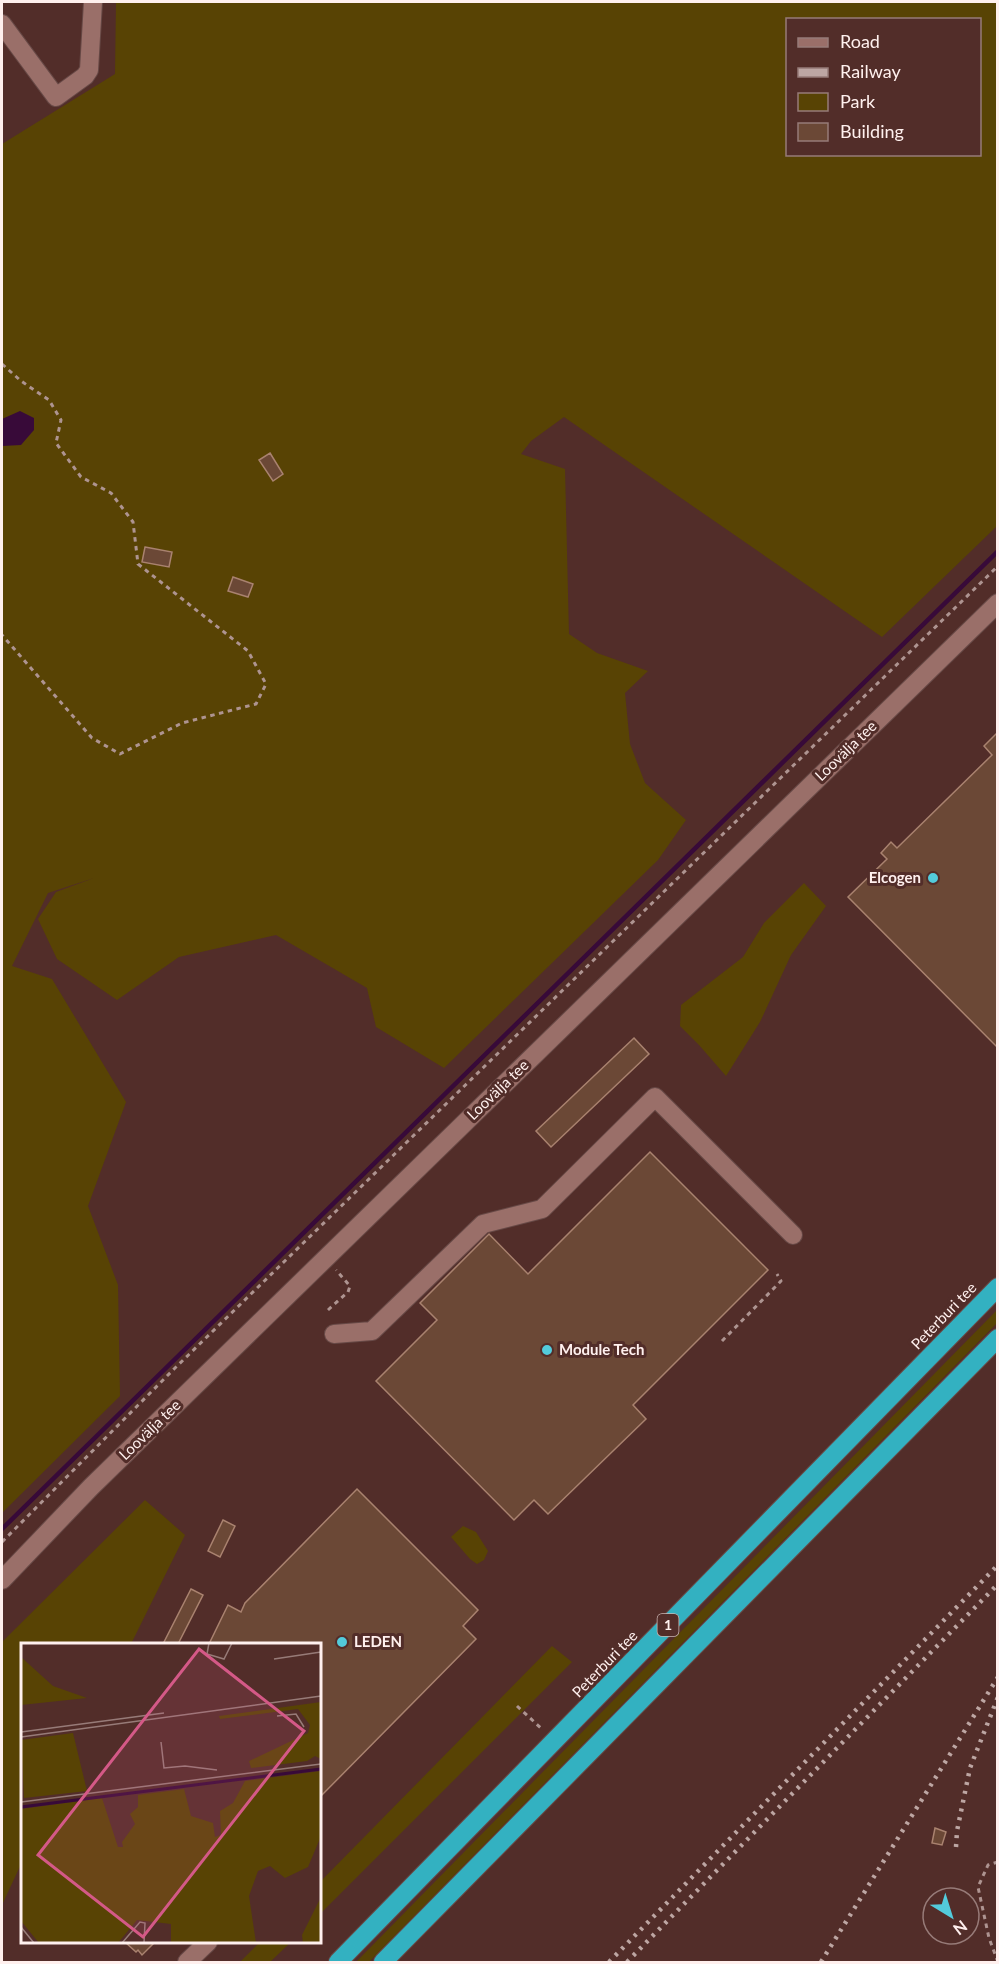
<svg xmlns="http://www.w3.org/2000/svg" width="999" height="1964" font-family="Lato,sans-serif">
	<rect width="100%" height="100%" fill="#522d29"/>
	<path fill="#584304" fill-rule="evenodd" d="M116,2H997V526L882,637L564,417L531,441L521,454L565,469L569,634L597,653L648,671L625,693L630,744L645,783L686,820L658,860L444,1068L376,1027L367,988L276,935L179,957L117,1000L57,959L38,919L56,892L94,878L48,893L12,966L52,979L126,1102L88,1206L118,1285L120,1396L2,1513V144L115,74ZM788,20H980V154H788Z
		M804,883L826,906L791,955L760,1022L726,1076L699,1045L680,1026L681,1005L743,957L764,923Z
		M997,1310V1323L369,1962H356Z
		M145,1500L185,1535L131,1644H22V1862L2,1905V1642Z
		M463,1526L476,1532L488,1551L484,1560L477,1564L470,1559L451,1537Z
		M552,1646L572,1662L320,1914V1882Z
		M260,1942H291L270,1962H240Z"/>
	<path fill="#380a39" d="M20,411L34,418V430L21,445L2,446V419Z"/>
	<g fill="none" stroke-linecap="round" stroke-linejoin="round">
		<path stroke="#380a39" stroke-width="4.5" d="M2,1529L998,551"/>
	</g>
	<path fill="#6b4836" stroke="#a9826f" stroke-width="1.5" d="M270,453L283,474L273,481L259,460Z
		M145,547L172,552L169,567L142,562Z
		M233,577L253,584L248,597L228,591Z
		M998,732V1048L848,897L887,859L881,853L891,842L897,848L992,755L984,746Z
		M634,1038L649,1054L551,1147L536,1131Z
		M650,1152L768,1270L633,1405L646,1419L548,1514L534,1500L514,1520L376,1381L437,1320L420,1303L489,1234L528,1274Z
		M357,1489L478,1610L463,1626L476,1639L320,1797V1644H209L228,1605L241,1612L245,1603Z
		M223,1520L235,1526L220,1557L208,1551Z
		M191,1589L203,1595L178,1644H163Z
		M935,1828L946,1832L942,1845L932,1843Z
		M125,1942H155L142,1955L138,1950L136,1952Z"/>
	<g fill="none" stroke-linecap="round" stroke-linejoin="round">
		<defs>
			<path id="minor" d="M2,24L56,97L85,76L89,70L93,2
				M334,1334L372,1331L483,1224L542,1209L655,1097L793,1235
				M2,1580L91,1487L998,603
				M187,1962L208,1942"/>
			<path id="highway" d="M338,1962L998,1287
				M383,1962L998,1338"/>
		</defs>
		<use href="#minor" stroke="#674946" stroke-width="20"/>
		<use href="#highway" stroke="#674946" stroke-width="20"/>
		<path stroke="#ae9491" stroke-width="3" stroke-dasharray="4.5 4.5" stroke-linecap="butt" d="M2,364L21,381L49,400L61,420L56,443L81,477L111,493L133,522L138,564L248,651L266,684L256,704L182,723L120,754L92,738L2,635
			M328,1310L348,1292L350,1286L336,1270
			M722,1341L781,1281L777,1274
			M2,1542L174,1369L998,566
			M517,1706L543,1730
			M998,1862L988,1865L978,1887L989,1938L998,1962"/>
		<use href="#minor" stroke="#9a6f69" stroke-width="18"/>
		<use href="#highway" stroke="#33b1c1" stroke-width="18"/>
		<path stroke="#bda6a3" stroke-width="4.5" stroke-dasharray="3 6" stroke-linecap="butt" d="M956,1847L957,1831L970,1768L998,1697
			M609,1962L998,1565
			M627,1962L998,1584
			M821,1962L998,1677"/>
	</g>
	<g fill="#53cbdb" stroke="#522d29" stroke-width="2">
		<circle cx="933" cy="878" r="6"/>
		<circle cx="547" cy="1350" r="6"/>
		<circle cx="342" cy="1642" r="6"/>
	</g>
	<g text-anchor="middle" stroke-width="6" stroke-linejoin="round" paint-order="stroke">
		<rect fill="#522d29" stroke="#cbb6b3" stroke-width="1.5" x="657.5" y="1614" width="21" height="22" rx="4.5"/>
		<g font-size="14" font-weight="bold" fill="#fff0ee">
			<text x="668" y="1630">1</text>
		</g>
		<g font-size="15" fill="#fff0ee" stroke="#522d29">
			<text transform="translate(846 751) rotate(-44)" y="5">Loovälja tee</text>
			<text transform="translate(498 1090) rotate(-44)" y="5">Loovälja tee</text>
			<text transform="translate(944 1316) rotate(-46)" y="5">Peterburi tee</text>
			<text transform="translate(150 1430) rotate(-44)" y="5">Loovälja tee</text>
			<text transform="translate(605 1664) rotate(-46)" y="5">Peterburi tee</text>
		</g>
		<g font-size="15" font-weight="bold" fill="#fff0ee" stroke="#522d29" text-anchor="start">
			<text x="921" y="883" text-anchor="end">Elcogen</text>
			<text x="559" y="1355">Module Tech</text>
			<text x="354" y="1647">LEDEN</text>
		</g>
	</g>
	<g transform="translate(21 1643)">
		<rect width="300" height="300" fill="#522d29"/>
		<path d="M0,14L32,43L66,55L0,62ZM300,59V116L294,113L286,118L230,125L228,118L287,90L289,82L277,66L199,76L198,73ZM52,90L66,148L3,155L0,97ZM300,128V193L287,224L264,235L249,223L237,228L228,253L235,300H150V281L116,277L97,300H18L0,278V166L81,155L97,204H102L101,199L114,181L109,171L117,164V152L163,146L170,173L192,180L194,194L200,192L199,168L212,160L224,138ZM300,254V300H282L281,292Z" fill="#584304"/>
		<path fill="none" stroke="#380a39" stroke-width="3" d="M0,164L300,126"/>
		<path fill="none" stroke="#977b78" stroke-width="1.5" d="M188,0L186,11L203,16L211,0M253,16L300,9M256,73L275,71L283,84M0,89L143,70M0,94L300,53M140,99L143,125L164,123L196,127M0,159L300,121M0,284L13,300M101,300L119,279L124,280L123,300"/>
		<path fill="#d45987" fill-opacity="0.15" stroke="#d45987" stroke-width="3" d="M178,6L283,88L122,294L17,212Z"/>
		<rect width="300" height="300" fill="none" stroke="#fff0ee" stroke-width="3"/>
	</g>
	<rect width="999" height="1964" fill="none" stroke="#fff0ee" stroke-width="6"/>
	<rect x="786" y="18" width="195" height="138" fill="#522d29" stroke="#977b78" stroke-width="1.5"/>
	<rect x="798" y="38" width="30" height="9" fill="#9a6f69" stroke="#977b78" stroke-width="1.5"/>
	<text x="840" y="48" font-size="18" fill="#fff0ee">Road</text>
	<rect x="798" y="68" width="30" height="9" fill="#bda6a3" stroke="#977b78" stroke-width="1.5"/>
	<text x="840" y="78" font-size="18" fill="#fff0ee">Railway</text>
	<rect x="798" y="93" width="30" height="18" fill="#584304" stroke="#977b78" stroke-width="1.5"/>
	<text x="840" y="108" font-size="18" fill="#fff0ee">Park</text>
	<rect x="798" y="123" width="30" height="18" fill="#6b4836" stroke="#977b78" stroke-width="1.5"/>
	<text x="840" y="138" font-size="18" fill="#fff0ee">Building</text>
	<g transform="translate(951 1916) rotate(142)"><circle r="28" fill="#522d29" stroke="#977b78" stroke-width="1.5"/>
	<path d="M0-4.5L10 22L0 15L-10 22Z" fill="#53cbdb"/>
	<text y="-9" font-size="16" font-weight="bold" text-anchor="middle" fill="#fff0ee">N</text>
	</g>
</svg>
